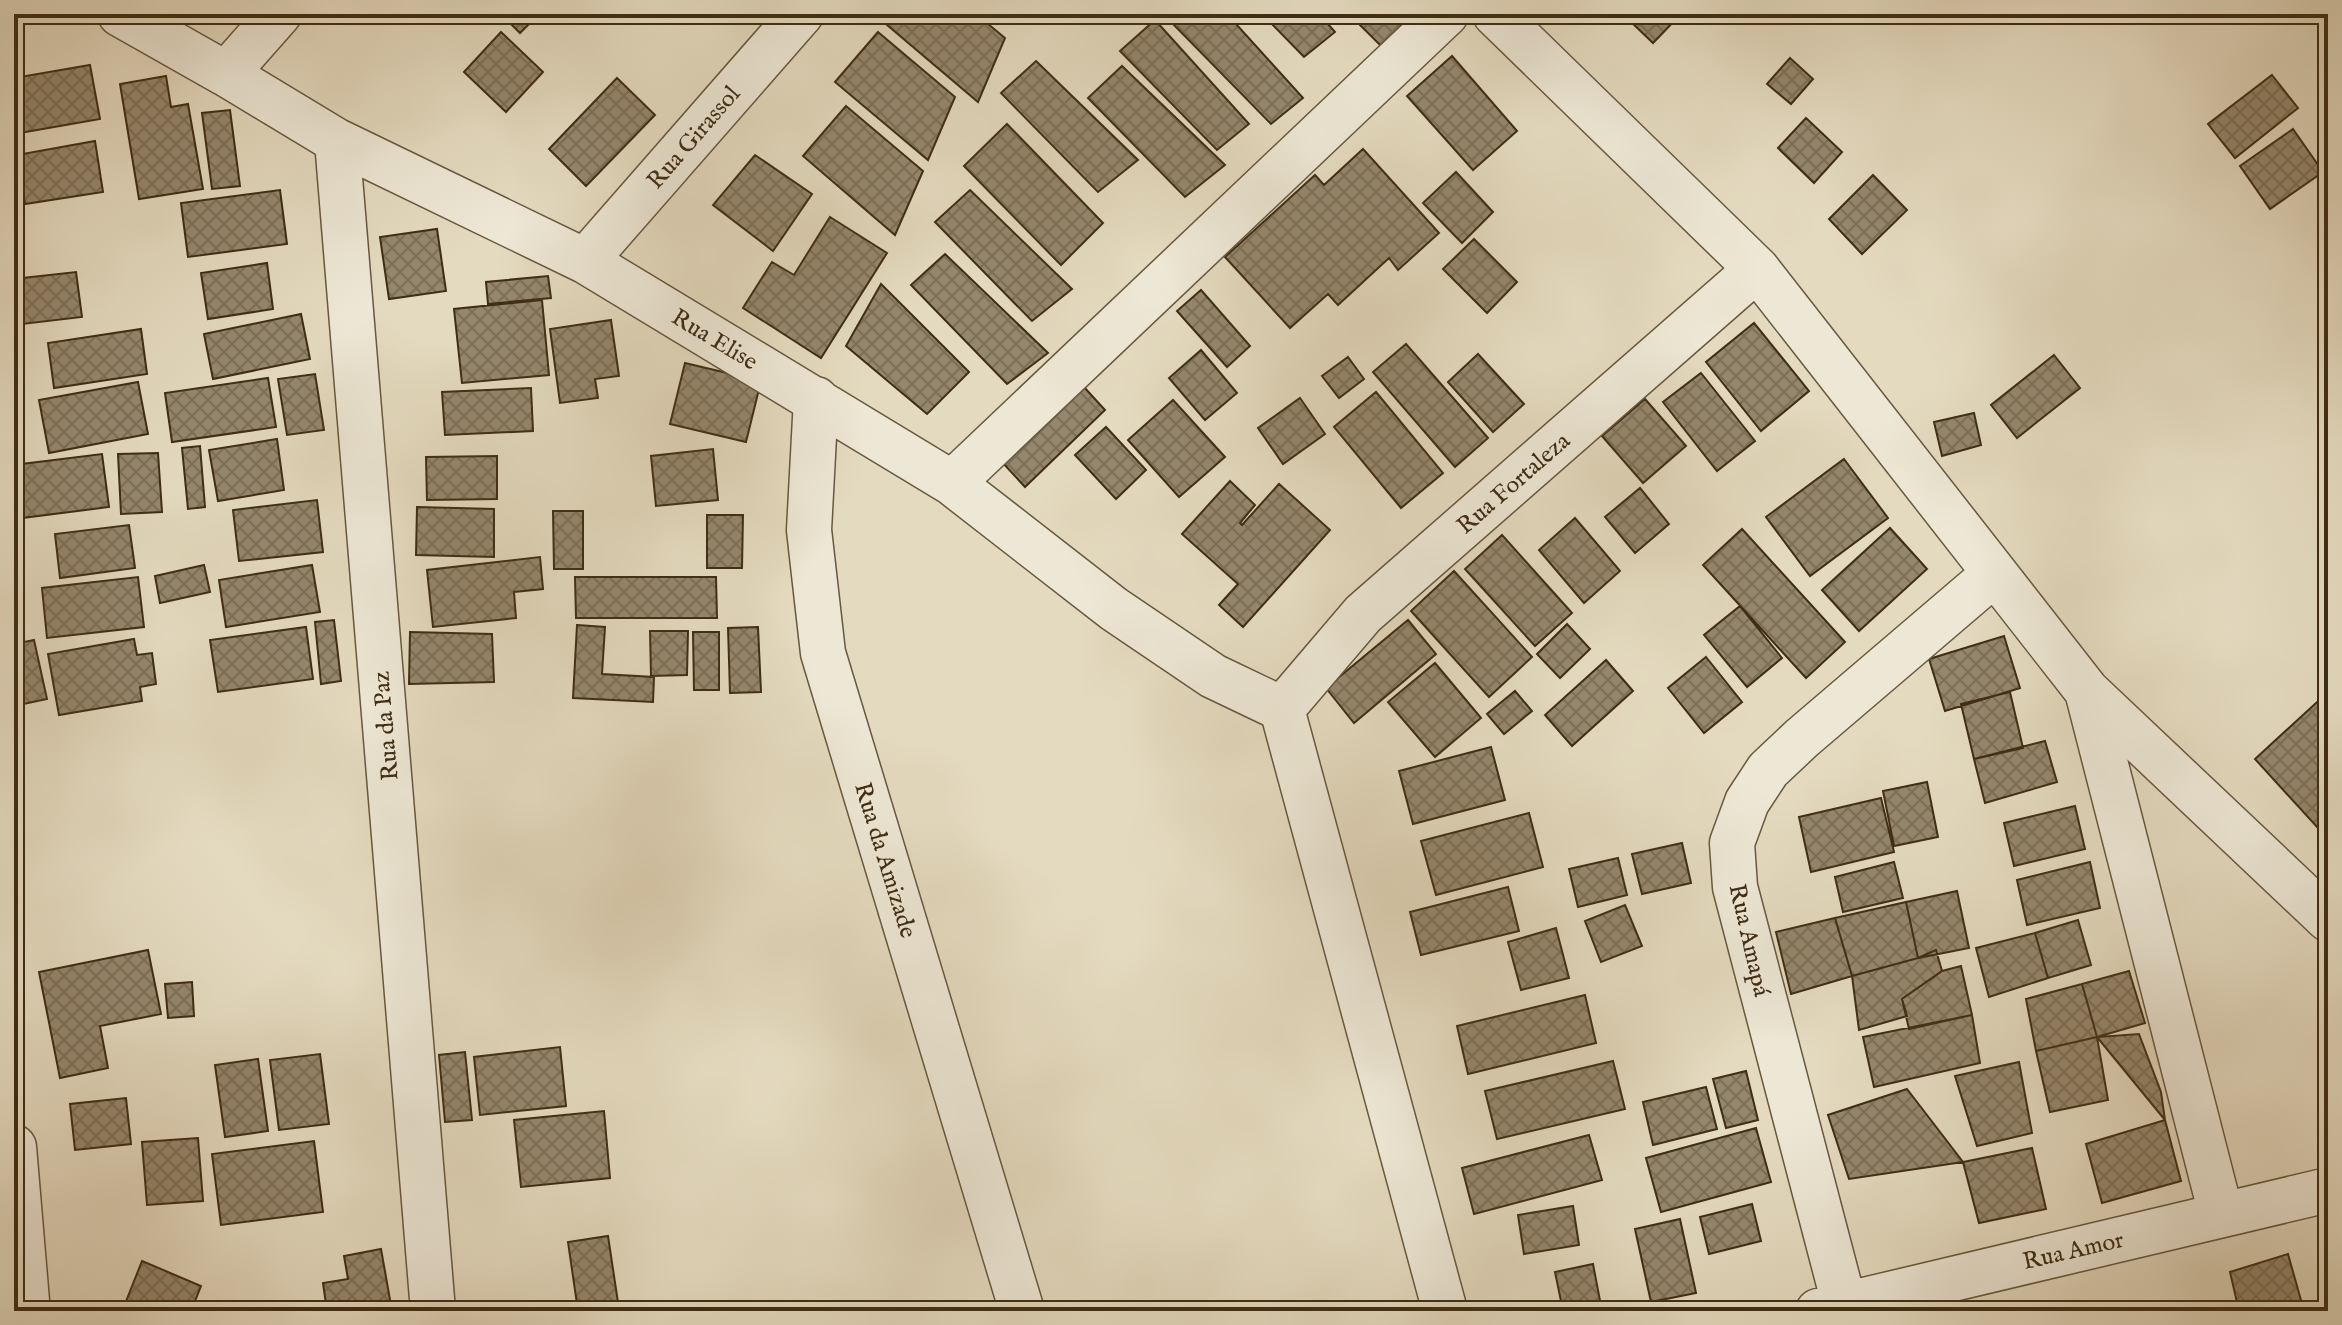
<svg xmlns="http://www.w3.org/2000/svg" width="2342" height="1325" font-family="'IM FELL English',serif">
	<defs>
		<pattern id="building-cross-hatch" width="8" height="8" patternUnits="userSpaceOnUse" patternTransform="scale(2)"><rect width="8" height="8" fill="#95876d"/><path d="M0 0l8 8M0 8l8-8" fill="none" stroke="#7b6f58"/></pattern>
	</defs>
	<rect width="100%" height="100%" fill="#e4dabf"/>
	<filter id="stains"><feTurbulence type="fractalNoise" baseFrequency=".0025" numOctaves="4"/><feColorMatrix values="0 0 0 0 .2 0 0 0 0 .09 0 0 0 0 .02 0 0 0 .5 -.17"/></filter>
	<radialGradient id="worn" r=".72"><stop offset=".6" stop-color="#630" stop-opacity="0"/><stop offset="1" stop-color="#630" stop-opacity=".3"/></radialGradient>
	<path fill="url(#building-cross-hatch)" stroke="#3f2d14" stroke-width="2" d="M503,14H531L535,18L520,33L502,15Z
		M894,14H976L1005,38L978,102L886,24Z
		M1186,14H1227L1303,98L1271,124L1174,25Z
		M1262,14H1319L1335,32L1304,57Z
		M1349,14H1406L1416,25L1385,50Z
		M1637,14H1681L1653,43L1630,21Z
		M1155,20L1249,124L1217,150L1120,51Z
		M501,32L543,72L506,112L464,72Z
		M878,32L955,97L928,160L835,82Z
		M1452,56L1517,131L1473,170L1407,96Z
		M1790,58L1813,79L1791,104L1767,84Z
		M1036,61L1138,160L1098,192L1001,93Z
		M90,65L100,119L14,134V78Z
		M1122,66L1225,165L1185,197L1088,98Z
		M2272,75L2298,108L2235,158L2208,124Z
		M166,76L171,107L188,104L203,189L139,199L120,84Z
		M617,78L655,115L586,186L549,149Z
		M846,106L923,171L895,235L803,156Z
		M230,110L240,186L212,189L202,113Z
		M1806,118L1842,152L1814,183L1778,148Z
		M1007,124L1103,223L1061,265L964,166Z
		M2293,129L2323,172L2270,209L2240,166Z
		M95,141L103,192L25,204L17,155Z
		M1363,149L1439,233L1398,270L1389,258L1338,305L1328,294L1290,328L1225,257L1315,175L1324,185Z
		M755,155L812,194L773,251L713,205Z
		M1456,172L1493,212L1462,243L1423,203Z
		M1873,175L1907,210L1862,254L1829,219Z
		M280,190L287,244L188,257L181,203Z
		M970,190L1072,289L1032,321L935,222Z
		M830,217L887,253L821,358L743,308L772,262L794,275Z
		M437,229L446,291L389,299L380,237Z
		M1474,239L1517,282L1487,313L1443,269Z
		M945,254L1048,353L1007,384L911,285Z
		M267,263L273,309L208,319L201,273Z
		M76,272L82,317L14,325V279Z
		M548,276L551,298L488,304L486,282Z
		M881,284L969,372L927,414L846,346Z
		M1201,290L1250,346L1227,367L1177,311Z
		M542,300L549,375L462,383L454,309Z
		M301,314L310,359L213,379L204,334Z
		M611,320L619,376L595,379L598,398L560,403L550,329Z
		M1754,323L1809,391L1761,431L1706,362Z
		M141,329L147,374L54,388L48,343Z
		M1406,344L1488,438L1455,467L1373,372Z
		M1201,350L1237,393L1205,420L1169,378Z
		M1478,354L1524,404L1493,432L1448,382Z
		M2054,355L2080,388L2017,438L1991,405Z
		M1348,357L1364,379L1339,398L1322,376Z
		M685,363L761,381L746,442L670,424Z
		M1701,373L1755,441L1717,471L1663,402Z
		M315,374L324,430L287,435L278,379Z
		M268,378L276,427L172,442L165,393Z
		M138,382L148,434L49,453L39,400Z
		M1083,386L1105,410L1025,487L1002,462Z
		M531,388L533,431L445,435L442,392Z
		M1376,392L1443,473L1401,508L1334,427Z
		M1300,398L1325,434L1283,464L1258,428Z
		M1645,399L1686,446L1643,483L1602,436Z
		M1173,400L1225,457L1179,497L1128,440Z
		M1974,413L1981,445L1942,456L1934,422Z
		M1106,427L1146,470L1116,499L1075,455Z
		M277,439L284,490L218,501L209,450Z
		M200,446L205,507L188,509L182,448Z
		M713,449L718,500L656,506L651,456Z
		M158,453L162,512L121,514L118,454Z
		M102,454L109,507L14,519V465Z
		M497,456V499L427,500L426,457Z
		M1844,459L1888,518L1810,576L1766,517Z
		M1230,481L1255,505L1240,523L1242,525L1279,484L1330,530L1243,627L1219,605L1238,584L1182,534Z
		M1640,488L1669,524L1635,553L1605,517Z
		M317,500L323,552L239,561L233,510Z
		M417,507L494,509V557L416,555Z
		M553,511H583V569H554Z
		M707,515H743L742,568H707Z
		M1575,518L1620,571L1584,603L1539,550Z
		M129,525L135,568L60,578L55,534Z
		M1890,528L1927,569L1859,631L1822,590Z
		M1742,529L1845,642L1806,678L1703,565Z
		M1502,535L1572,613L1535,646L1465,569Z
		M540,557L543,589L514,592L516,618L433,627L427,570Z
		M204,565L210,592L160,603L155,576Z
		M312,565L320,612L226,627L219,580Z
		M1454,571L1532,657L1489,697L1411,611Z
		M138,577L144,627L47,638L42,588Z
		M575,577H716L717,618H576Z
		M1740,606L1782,658L1747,687L1704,635Z
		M334,620L341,681L321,684L315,622Z
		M1408,620L1436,654L1354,723L1326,688Z
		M1567,624L1590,649L1560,678L1537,654Z
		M577,625L605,627L602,674L654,677L653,702L573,698Z
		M306,627L313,679L218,692L210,640Z
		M758,627L761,692L730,693L728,628Z
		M650,631H688L687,675L651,676Z
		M410,632L492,634L494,682L409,684Z
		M693,632H719V690H694Z
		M2004,636L2020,688L1945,711L1929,659Z
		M134,639L137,655L152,653L156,684L140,687L142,701L59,715L48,654Z
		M34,640L47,699L14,706V644Z
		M1706,657L1742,702L1704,733L1668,688Z
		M1606,660L1633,691L1572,746L1545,715Z
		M1435,663L1481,718L1435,757L1388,702Z
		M1515,691L1532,711L1504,734L1487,714Z
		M2010,692L2023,748L1974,759L1961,704Z
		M2328,692V839L2255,759Z
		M2045,741L2057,782L1985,803L1974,759Z
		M1491,747L1505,800L1413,824L1399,771Z
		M1927,782L1938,837L1894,846L1883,791Z
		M1881,798L1894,852L1811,872L1799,817Z
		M2075,806L2085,849L2014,866L2004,823Z
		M1529,813L1543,867L1436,895L1421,841Z
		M1682,843L1691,883L1642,894L1632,854Z
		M1618,858L1627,895L1578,907L1569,869Z
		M1894,862L1903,898L1843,912L1835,877Z
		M2090,862L2100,908L2027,925L2017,880Z
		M1508,887L1519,931L1421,955L1410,912Z
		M1957,891L1969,948L1918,958L1906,902Z
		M1906,902L1918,958L1852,976L1835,918Z
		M1625,905L1642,946L1601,962L1585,921Z
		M1835,918L1852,976L1791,994L1776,932Z
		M2078,920L2091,965L2048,978L2035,933Z
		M1556,928L1569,978L1521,990L1508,942Z
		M2035,933L2048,978L1989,997L1976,948Z
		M148,950L161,1014L100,1026L108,1068L60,1078L39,972Z
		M1936,950L1942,971L1902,999L1907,1016L1859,1030L1852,976L1918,958Z
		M1961,966L1972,1015L1909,1029L1902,999L1942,971Z
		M2129,971L2145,1023L2097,1037L2082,984Z
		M192,982L194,1016L168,1018L165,984Z
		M2082,984L2097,1037L2036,1051L2026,999Z
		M1585,995L1596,1043L1468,1074L1457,1026Z
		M1972,1015L1980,1063L1874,1087L1863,1037Z
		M2139,1034L2161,1092L2165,1120L2097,1037Z
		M2097,1037L2108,1100L2050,1112L2036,1051Z
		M560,1047L566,1106L480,1115L474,1057Z
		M465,1052L472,1120L445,1122L439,1055Z
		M320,1054L329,1124L279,1130L270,1060Z
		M258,1059L268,1131L225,1137L215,1065Z
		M1613,1061L1625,1109L1497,1139L1485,1091Z
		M2019,1062L2032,1133L1977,1146L1955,1076Z
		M1746,1071L1758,1120L1726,1128L1713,1079Z
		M1706,1087L1717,1129L1653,1145L1643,1102Z
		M1907,1089L1963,1162L1849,1179L1828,1115Z
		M126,1098L131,1144L75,1150L70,1104Z
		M604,1111L610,1178L521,1187L514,1120Z
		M2165,1120L2181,1181L2102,1203L2086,1144Z
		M1756,1128L1771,1182L1661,1212L1646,1158Z
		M1589,1135L1602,1180L1474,1214L1462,1168Z
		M198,1138L203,1201L147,1205L142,1142Z
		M314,1141L323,1212L221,1225L212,1154Z
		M2032,1148L2046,1209L1979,1223L1963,1162Z
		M1752,1204L1761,1241L1709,1254L1700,1217Z
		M1573,1206L1579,1245L1524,1254L1518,1215Z
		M1680,1219L1696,1293L1651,1302L1635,1229Z
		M608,1236L619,1309L578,1311L568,1242Z
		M381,1249L392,1311H327L323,1283L348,1279L344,1256Z
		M2288,1254L2304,1311H2239L2230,1272Z
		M142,1261L201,1286L191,1311H128L123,1309Z
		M1593,1264L1602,1311H1563L1555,1272Z"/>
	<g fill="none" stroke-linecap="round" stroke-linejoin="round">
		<defs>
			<path id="street" d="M120,14L226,74L337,141L585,261L952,483L1114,609L1213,676L1282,709
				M1495,14L1757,269L2087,691L2328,919
				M226,74L279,14
				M337,141L433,1311
				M585,261L801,14
				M816,399L809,530L823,653L1022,1311
				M952,483L1446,14
				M2087,691L2221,1214
				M1282,709L1363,614L1757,269
				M1282,709L1445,1311
				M14,1147L27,1301
				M1818,1311L2328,1190
				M1846,1311L1735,887L1732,843L1747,802L1768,770L1802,738L1994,574"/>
		</defs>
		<use href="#street" stroke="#68583f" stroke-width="47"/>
		<use href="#street" stroke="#ede7d5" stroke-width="44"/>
	</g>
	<g text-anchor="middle" stroke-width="8" stroke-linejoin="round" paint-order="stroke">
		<g font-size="24" fill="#3f2d14" stroke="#ede7d5">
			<text transform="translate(693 137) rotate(-49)" y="8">Rua Girassol</text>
			<text transform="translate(715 339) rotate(31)" y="8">Rua Elise</text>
			<text transform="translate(1513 483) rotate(-41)" y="8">Rua Fortaleza</text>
			<text transform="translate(385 726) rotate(-95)" y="8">Rua da Paz</text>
			<text transform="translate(886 860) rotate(73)" y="8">Rua da Amizade</text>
			<text transform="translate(1750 940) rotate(77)" y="8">Rua Amapá</text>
			<text transform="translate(2073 1250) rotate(-13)" y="8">Rua Amor</text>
		</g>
	</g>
	<rect width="2342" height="1325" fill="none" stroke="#e4dabf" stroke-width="48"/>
	<rect x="16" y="16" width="2310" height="1293" fill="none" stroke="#3f2d14" stroke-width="4"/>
	<rect x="24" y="24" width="2294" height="1277" fill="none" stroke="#3f2d14" stroke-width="2"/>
	<rect width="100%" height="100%" filter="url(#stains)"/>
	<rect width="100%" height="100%" fill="url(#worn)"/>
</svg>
